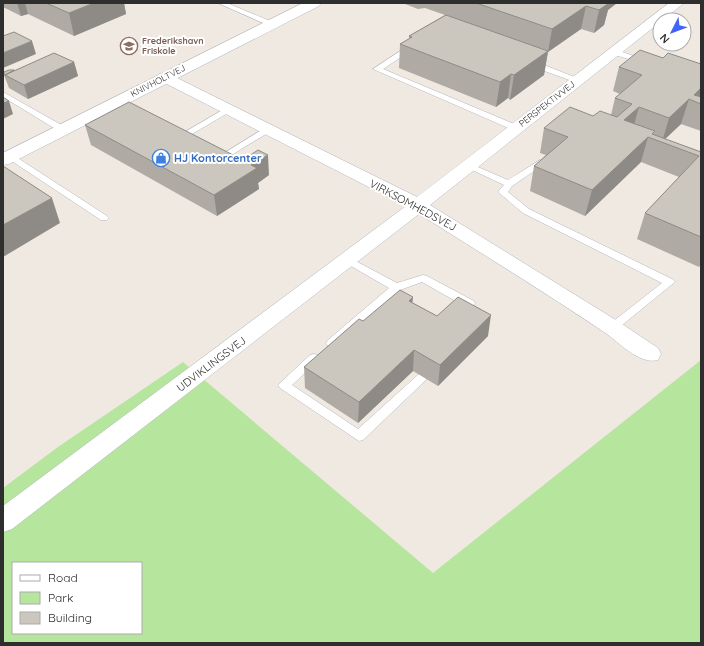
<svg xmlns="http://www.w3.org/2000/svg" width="704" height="646" font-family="Quicksand,sans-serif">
	<rect width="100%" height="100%" fill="#efe9e1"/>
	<path fill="#b6e59e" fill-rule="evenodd" d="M701,360V643H3V488L58,447L183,362L433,573ZM13,563H141V633H13Z"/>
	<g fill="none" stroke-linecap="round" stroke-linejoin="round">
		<defs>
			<path id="lane" d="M218,3H227L277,24L270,26Z
				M408,46L415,48L383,69L519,126V130H513L373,69Z
				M611,50H617L650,62L646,64L611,54Z
				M528,61H534L582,80L575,82L528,65Z
				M3,92L65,127L66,129L62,132L59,131L3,97Z
				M226,108H232L233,110L180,141L177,142L173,139Z
				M268,126L271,127V131L220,162H214L213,160Z
				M10,153L107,216L109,218L107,220H101L7,158L6,156Z
				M540,160L543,161V165L512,186L508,192L529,209L674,280L675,282L616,330L612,331L606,327L662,283L523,213L498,192L504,185L464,166L465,164H471L508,180Z
				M348,257L397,283L423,275L427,276L474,301L475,304L470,308L466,307L422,282L400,290L336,346H328L326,343L328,340L389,288L344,262L343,260L344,258Z
				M314,354L318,355L320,358L318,361L292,385L358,429L419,374H427L429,377L363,440L359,441L280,388L278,385L310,355Z"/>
			<path id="street" d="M669,3H684L430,205L619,322L658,348L661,354L658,360C639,365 619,342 604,332C543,291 481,253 419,214L12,529L3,532V506L406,206L159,80L157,77L159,74H169L417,197Z"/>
			<path id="secondary" d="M303,3H321L319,6L9,164L3,165V153Z"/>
		</defs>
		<use href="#lane" stroke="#b4b7c1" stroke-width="1"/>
		<use href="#street" stroke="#b4b7c1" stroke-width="1"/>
		<use href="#secondary" stroke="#b4b7c1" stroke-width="1"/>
		<use href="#lane" fill="#fff" fill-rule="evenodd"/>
		<use href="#street" fill="#fff" fill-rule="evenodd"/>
		<use href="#secondary" fill="#fff" fill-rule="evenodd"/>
	</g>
	<path fill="#afaba4" d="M3,3H124L126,14L74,36L28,14L21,16L3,7Z
		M405,3H617L608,10L604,25L594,33L581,29L548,52L544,75L510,100L508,98L496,107L399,68L400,44L409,39V36L445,15L425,8L418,9L405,4Z
		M663,58L701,64V131L681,124L665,139L701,152V264L699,267L637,239L645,213L679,177L641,162L585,216L530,191L534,166L546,155L540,153L544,128L593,116L611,115L615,98L620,94L613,91L619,67Z
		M74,62L78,76L28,99L9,88L4,75L14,70Z
		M85,125L269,175L258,183L259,189L217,216L91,145Z
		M413,303L437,316L488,336L438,386L413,371L358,423L305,388L304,367L363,321Z"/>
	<path fill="#8e8b86" d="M17,3H25L28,14L21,16Z
		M94,3H124L126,14L74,36L69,13Z
		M596,3H617L608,10L604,25L594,33L599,10Z
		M586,6L581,29L548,52L552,29Z
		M32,41L36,54L3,68V53Z
		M548,51L544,75L510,100L514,75Z
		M74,62L78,76L28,99L24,85Z
		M511,74L508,98L496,107L500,82Z
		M701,88V104L694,95Z
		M689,99L681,124L662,142L669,118Z
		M9,101L13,114L3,119V103Z
		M639,107L632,132L624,120Z
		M648,137L641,162L585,216L592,190Z
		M268,155L269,175L258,183L259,189L217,216L214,195L251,165Z
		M52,198L60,223L3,257V225Z
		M413,297L411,318L409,301Z
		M491,315L488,336L438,386L440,365Z
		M414,350L413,371L358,423L359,402Z"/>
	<path fill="#cbc7bf" stroke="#8e8b86" d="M46,3H94L69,13Z
		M476,3H609L599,10L586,6L552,29Z
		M446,15L548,51L514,75L511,74L500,82L400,44L412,37L409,36Z
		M14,32L32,41L3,53V36Z
		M640,50L663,58L668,53L701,64V88L694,95L701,97V104L689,99L669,118L639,107L624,120L655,131L652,134L701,152V237L645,213L699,156L648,137L592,190L534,166L568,137L544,128L570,107L593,116L600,111L617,117L632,104L615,98L642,75L619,67Z
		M54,53L74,62L24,85L5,75Z
		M9,70H14L5,75H4V72Z
		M3,97L9,101L3,103Z
		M129,102L243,160L258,150L268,155L251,165L257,168L214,195L85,125Z
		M3,166L52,198L3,225Z
		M400,290L413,297L409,301L437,316L458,297L491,315L440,365L414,350L359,402L304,367L359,319L363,321Z"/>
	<defs>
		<symbol id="school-ring" viewBox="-11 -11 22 22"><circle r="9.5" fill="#fff" stroke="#8d6e63" stroke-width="1.5"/><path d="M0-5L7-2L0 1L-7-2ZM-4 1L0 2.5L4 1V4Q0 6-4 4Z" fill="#8d6e63"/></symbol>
		<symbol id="shop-ring" viewBox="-11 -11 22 22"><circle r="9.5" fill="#fff" stroke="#3f7fe0" stroke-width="1.5"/><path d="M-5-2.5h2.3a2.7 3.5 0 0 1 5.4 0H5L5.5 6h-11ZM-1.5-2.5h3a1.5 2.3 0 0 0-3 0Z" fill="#3f7fe0"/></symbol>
	</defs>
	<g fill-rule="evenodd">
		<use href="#school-ring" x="119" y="36" width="20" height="20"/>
		<use href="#shop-ring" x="151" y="148" width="20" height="20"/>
	</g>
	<g text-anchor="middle" stroke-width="4" stroke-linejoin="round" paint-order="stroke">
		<g font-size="9" font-weight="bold" fill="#785e54" stroke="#fff" text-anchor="start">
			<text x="142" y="44">Frederikshavn<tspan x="142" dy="10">Friskole</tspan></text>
		</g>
		<g font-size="9" fill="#2e2e2e" stroke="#fff">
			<text transform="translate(158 81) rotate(-27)" y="3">KNIVHOLTVEJ</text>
			<text transform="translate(547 104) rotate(-38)" y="3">PERSPEKTIVVEJ</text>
		</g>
		<g font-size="11" font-weight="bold" fill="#366cbe" stroke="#fff" text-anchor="start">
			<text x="174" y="162">HJ Kontorcenter</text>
		</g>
		<g font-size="11" fill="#2e2e2e" stroke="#fff">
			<text transform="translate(413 205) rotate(28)" y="4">VIRKSOMHEDSVEJ</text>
			<text transform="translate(211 364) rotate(-37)" y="4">UDVIKLINGSVEJ</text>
		</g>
	</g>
	<rect width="704" height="646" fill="none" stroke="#2e2e2e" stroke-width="8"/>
	<rect x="12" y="562" width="130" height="72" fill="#ffffff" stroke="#ababab"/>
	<rect x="20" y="575" width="20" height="6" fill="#ffffff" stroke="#ababab"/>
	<text x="48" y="582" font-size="12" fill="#2e2e2e">Road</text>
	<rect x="20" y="592" width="20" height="12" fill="#b6e59e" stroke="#ababab"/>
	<text x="48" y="602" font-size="12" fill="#2e2e2e">Park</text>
	<rect x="20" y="612" width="20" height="12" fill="#cbc7bf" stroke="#ababab"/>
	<text x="48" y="622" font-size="12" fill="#2e2e2e">Building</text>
	<g transform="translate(672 32) rotate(228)"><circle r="19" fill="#ffffff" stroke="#ababab"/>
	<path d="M0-3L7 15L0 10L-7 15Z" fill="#4264fb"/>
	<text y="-6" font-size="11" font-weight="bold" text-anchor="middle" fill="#2e2e2e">N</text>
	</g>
</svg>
